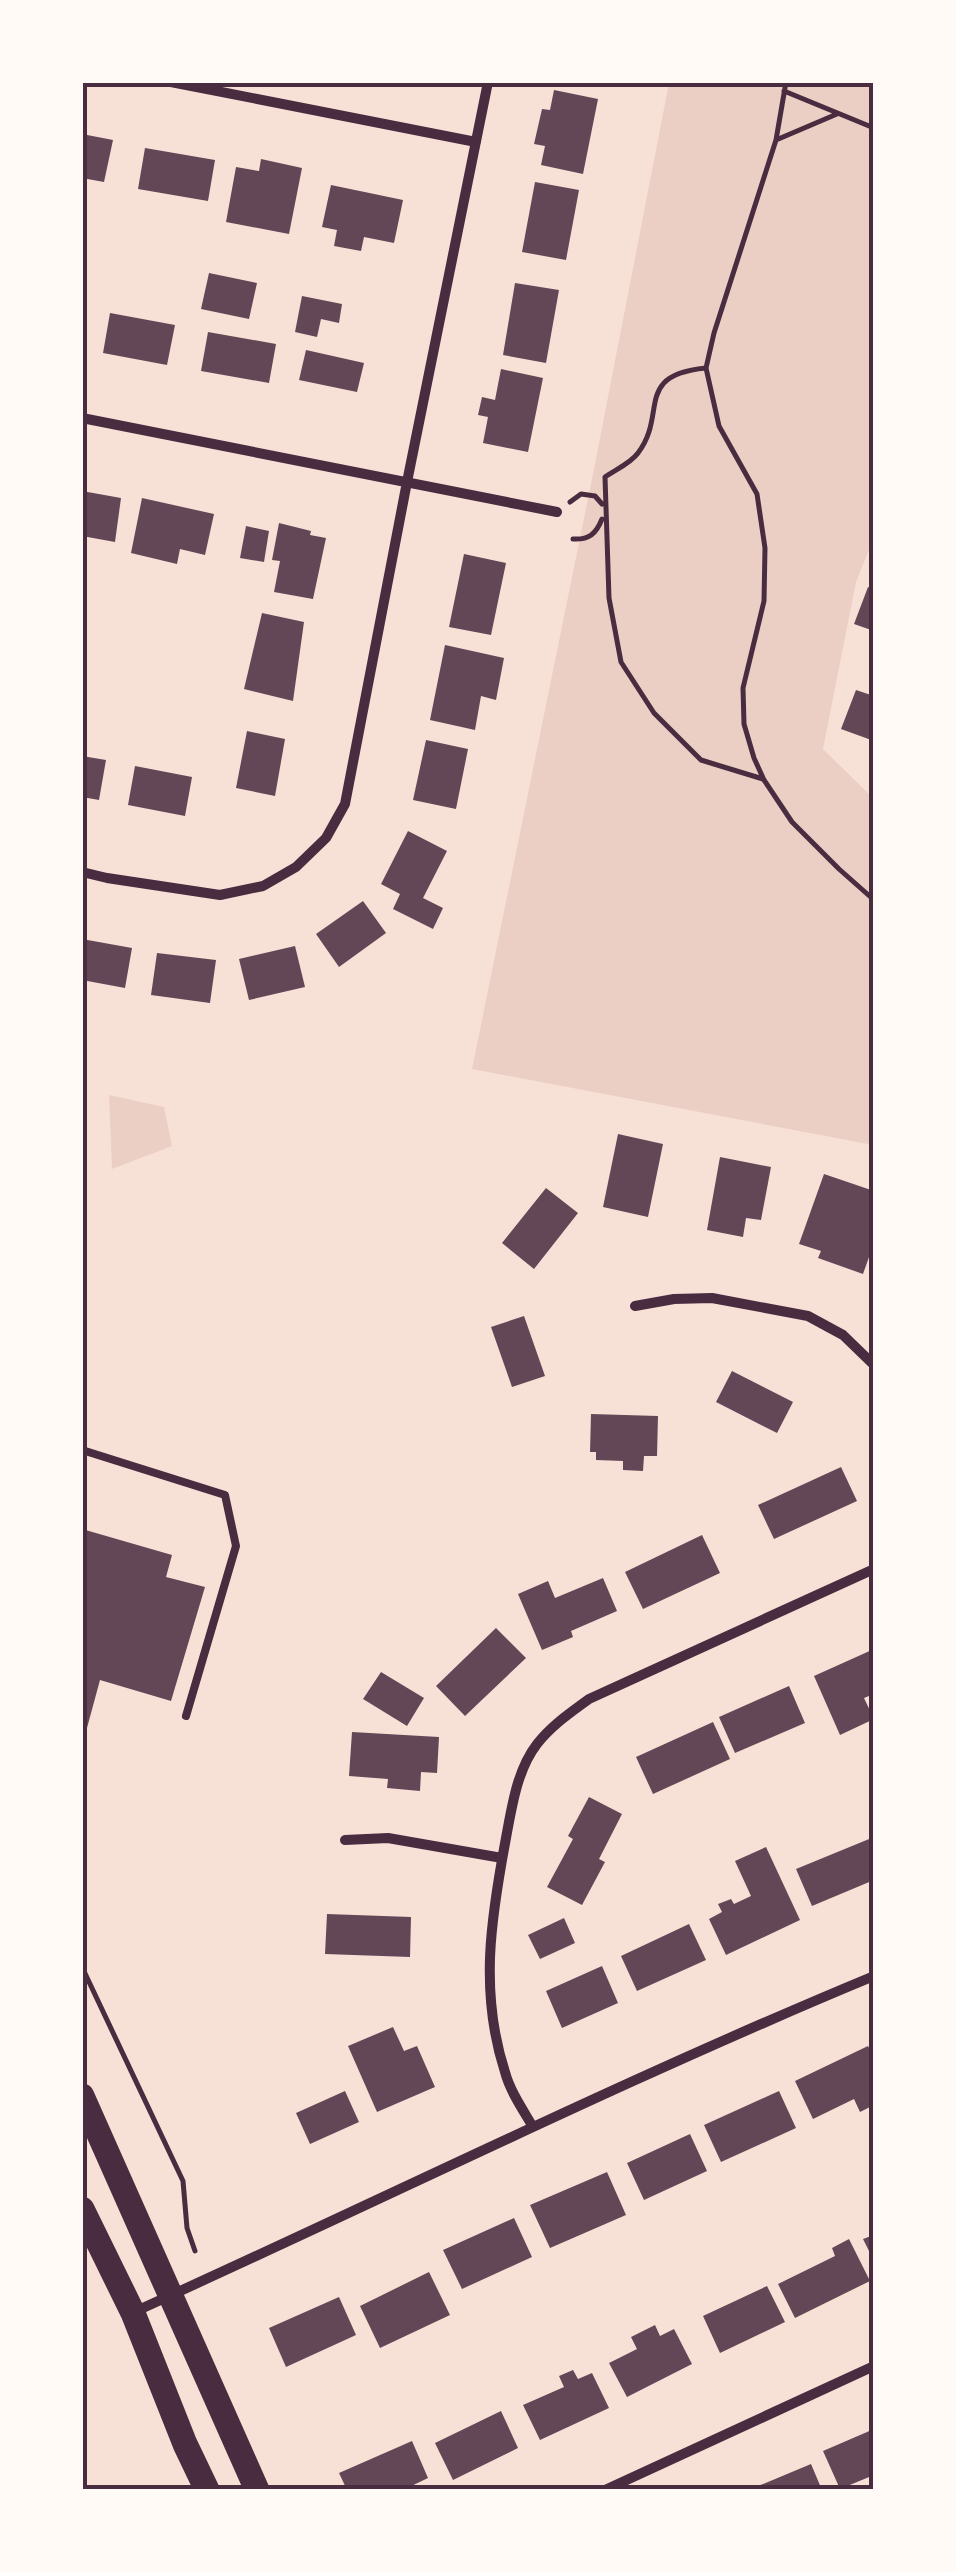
<svg xmlns="http://www.w3.org/2000/svg" width="956" height="2572" font-family="Karla,sans-serif">
	<rect width="100%" height="100%" fill="#f7e1d7"/>
	<path fill="#ebcfc5" d="M669,83H873V540L856,582L823,749L873,798V1145L472,1069L594,469Z
		M109,1095L164,1107L172,1146L112,1169Z"/>
	<path fill="#644757" d="M554,90L598,99L583,174L541,165L545,146L534,144L542,109L550,110Z
		M82,134L113,140L104,182L82,178Z
		M145,148L215,160L208,201L138,189Z
		M261,159L302,168L289,234L226,222L236,167L259,171Z
		M535,182L579,190L566,260L522,252Z
		M331,185L403,200L394,243L364,237L361,251L334,246L337,230L322,227Z
		M209,273L257,283L249,319L201,309Z
		M515,283L559,290L546,363L503,355Z
		M302,296L342,304L339,323L321,319L317,337L295,332Z
		M110,313L175,325L167,365L103,353Z
		M208,332L276,344L269,383L201,371Z
		M306,350L364,363L357,392L299,380Z
		M501,369L543,378L528,452L483,443L488,417L478,415L482,397L495,400Z
		M82,491L121,498L115,542L82,536Z
		M142,498L214,514L205,555L180,549L177,564L131,553Z
		M279,523L311,531L310,535L326,538L313,599L274,592L280,561L272,560Z
		M246,526L269,531L264,562L240,558Z
		M464,554L506,563L491,635L449,627Z
		M868,587L874,589V631L854,624Z
		M262,613L304,622L293,701L244,689Z
		M445,645L504,658L496,700L481,696L475,730L430,720Z
		M856,690L874,696V741L841,729Z
		M247,731L285,739L275,796L236,788Z
		M426,740L468,749L456,809L413,800Z
		M82,756L106,760L99,800L82,797Z
		M135,766L192,777L185,816L128,805Z
		M408,831L447,851L423,898L443,908L433,929L393,909L400,894L381,884Z
		M363,901L386,933L339,967L316,934Z
		M82,939L132,948L125,988L82,980Z
		M295,946L305,987L249,1000L239,959Z
		M157,953L216,960L210,1003L151,995Z
		M618,1134L663,1144L648,1217L603,1207Z
		M720,1157L771,1167L761,1220L746,1218L743,1237L707,1230Z
		M824,1174L874,1191V1243L863,1274L818,1258L821,1251L799,1244Z
		M546,1188L578,1213L534,1269L502,1243Z
		M524,1316L545,1376L512,1387L491,1327Z
		M732,1371L793,1402L777,1433L716,1402Z
		M591,1414L658,1416L657,1456H644L643,1471L623,1470V1461L596,1460V1452H590Z
		M841,1467L857,1501L774,1539L758,1505Z
		M82,1529L172,1555L166,1577L205,1587L171,1701L100,1680L84,1739Z
		M702,1535L720,1573L643,1609L625,1572Z
		M603,1578L617,1611L571,1631L573,1637L542,1650L518,1594L548,1581L555,1598Z
		M496,1628L526,1658L465,1716L436,1686Z
		M874,1649V1694L864,1698L874,1719L840,1735L814,1676Z
		M381,1672L424,1698L407,1726L363,1699Z
		M789,1686L805,1723L735,1753L719,1717Z
		M713,1722L730,1759L653,1794L636,1757Z
		M352,1732L439,1737L437,1773L421,1772L420,1791L387,1788L388,1779L349,1776Z
		M589,1797L622,1814L599,1859L605,1862L582,1905L547,1887L573,1839L568,1836Z
		M874,1837V1880L812,1906L796,1869Z
		M766,1847L800,1920L726,1955L709,1919L722,1912L718,1904L731,1899L734,1904L751,1896L735,1861Z
		M327,1914L411,1917L410,1957L325,1954Z
		M564,1918L575,1943L540,1959L528,1935Z
		M689,1924L706,1960L637,1991L621,1956Z
		M602,1966L618,2003L562,2028L546,1991Z
		M393,2027L404,2051L417,2046L435,2087L377,2112L348,2046Z
		M868,2046L874,2057V2105L860,2112L854,2099L813,2119L795,2081Z
		M345,2091L359,2122L310,2144L296,2113Z
		M779,2091L796,2128L721,2162L704,2125Z
		M690,2134L707,2171L644,2200L627,2163Z
		M607,2172L626,2215L550,2248L530,2205Z
		M514,2218L532,2257L462,2289L443,2250Z
		M874,2235V2261L863,2239Z
		M849,2239L870,2281L795,2318L778,2284L835,2256L832,2248Z
		M429,2272L450,2315L380,2348L360,2306Z
		M767,2286L785,2322L720,2353L703,2316Z
		M339,2297L356,2335L286,2367L269,2328Z
		M655,2325L660,2336L674,2329L692,2364L627,2397L609,2363L637,2349L631,2337Z
		M573,2370L578,2379L592,2373L609,2408L540,2440L523,2405L564,2387L559,2376Z
		M501,2411L518,2448L453,2480L435,2443Z
		M874,2429V2475L840,2489L823,2451Z
		M412,2441L428,2478L403,2490H347L339,2473Z
		M811,2464L822,2490H751V2489Z"/>
	<g fill="none" stroke-linecap="round" stroke-linejoin="round">
		<path stroke="#4a2c40" stroke-width="5" d="M786,82L776,140L714,333L706,368L719,426L757,494L765,548L764,601L743,688L744,724L754,758L764,780L792,822L839,869L874,900
			M784,91L874,128
			M776,140L837,114
			M706,368C633,375 668,414 638,453C631,463 615,470 605,477L609,598L621,662L654,713L701,760L763,779
			M570,502L581,494L595,496L602,504
			M573,539C589,540 596,534 602,519
			M82,1967L183,2181L187,2228L195,2251"/>
		<path stroke="#4a2c40" stroke-width="8" d="M82,1450L225,1495L236,1546L186,1716"/>
		<path stroke="#4a2c40" stroke-width="10" d="M171,82L476,142
			M82,418L557,512
			M82,872L107,878L220,895L263,886L296,867L326,838L345,804L407,482L488,82
			M635,1306L674,1299L712,1298L808,1316L843,1335L874,1365
			M345,1840L388,1838L502,1858
			M533,2127C523,2110 510,2091 505,2072C479,1992 491,1918 506,1838C512,1806 517,1770 537,1744C552,1725 570,1713 589,1699L874,1569
			M134,2312C380,2201 623,2080 874,1976
			M605,2490L874,2366"/>
		<path stroke="#4a2c40" stroke-width="25" d="M82,2096L257,2490
			M82,2209L133,2313L185,2444L207,2490"/>
	</g>
	<rect width="956" height="2572" fill="none" stroke="#fffaf5" stroke-width="170"/>
	<rect x="85" y="85" width="786" height="2402" fill="none" stroke="#4a2c40" stroke-width="4"/>
</svg>
